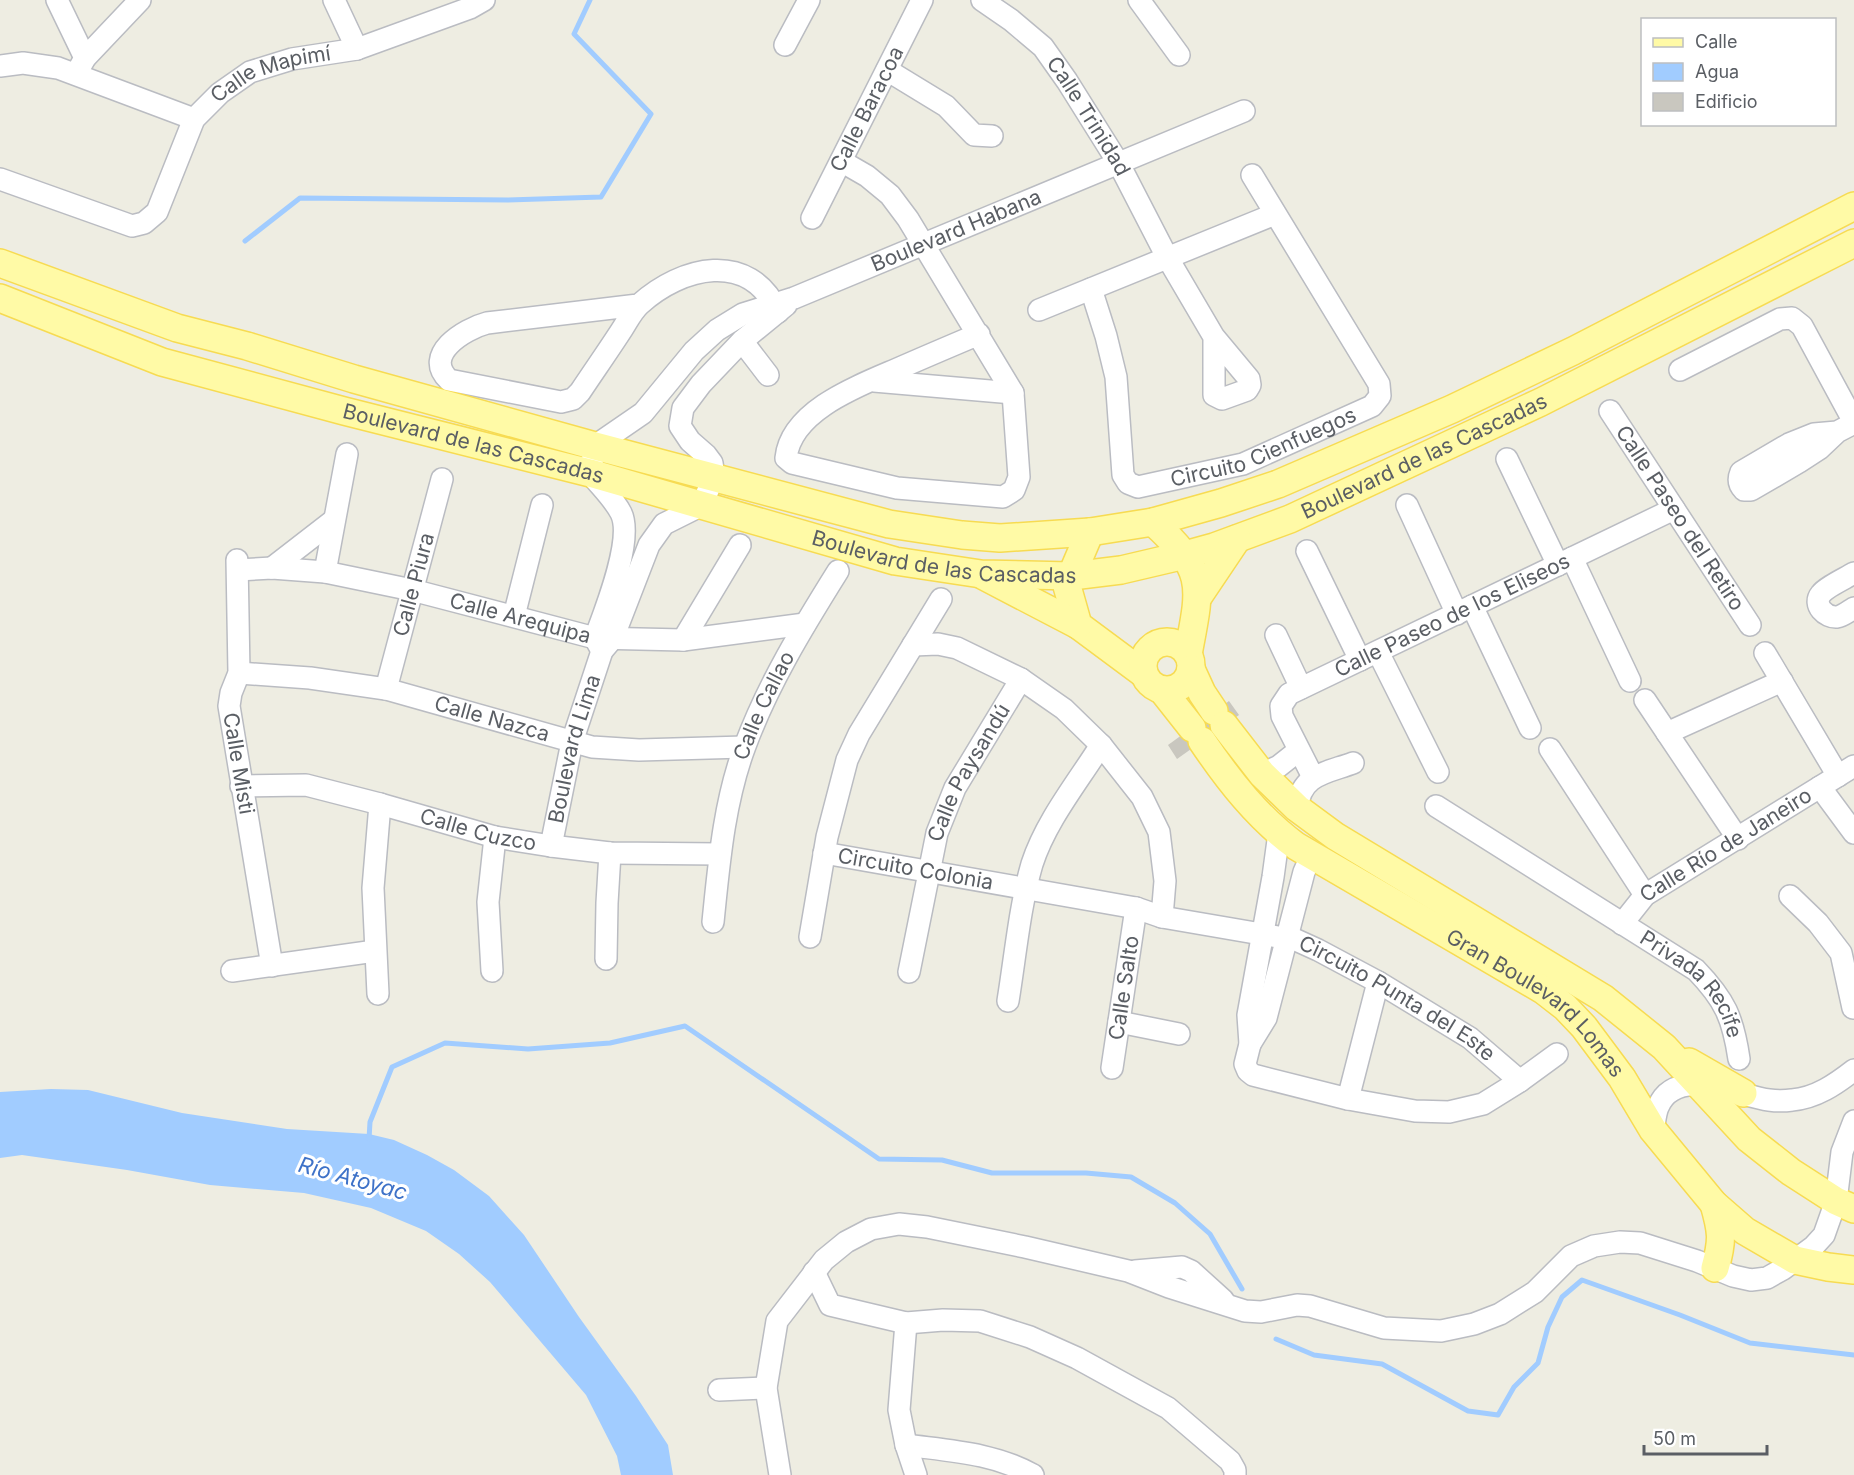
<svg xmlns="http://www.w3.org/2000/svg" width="1854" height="1475" font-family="Inter,sans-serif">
	<rect width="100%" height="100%" fill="#eeede2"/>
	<path fill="#a1ccff" d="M51,1089L88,1090L182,1113L287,1129L369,1134L394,1140L427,1155L454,1170L489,1196L524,1235L579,1317L636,1396L668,1445L673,1475H621L617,1456L586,1395L490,1282L459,1254L426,1231L371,1208L304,1193L210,1185L127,1170L22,1155L0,1158V1092Z"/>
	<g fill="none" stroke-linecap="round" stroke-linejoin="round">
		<path stroke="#a1ccff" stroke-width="5" d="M245,241L300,198L508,200L601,197L651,114L574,34L590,0
			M369,1139L370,1122L392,1067L445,1043L528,1049L610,1043L685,1026L879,1159L942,1160L992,1173H1086L1131,1177L1175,1203L1210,1234L1242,1289
			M1276,1339L1314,1355L1382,1364L1468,1411L1498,1415L1514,1387L1538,1363L1548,1327L1562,1297L1582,1280L1680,1315L1750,1343L1854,1355"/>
	</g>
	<path fill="#c9c7bf" d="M1229,701L1239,715L1177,759L1168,745Z"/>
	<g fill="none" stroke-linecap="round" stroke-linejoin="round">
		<defs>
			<g id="minor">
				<path d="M57,0L85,58"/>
				<path d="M334,0L357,49"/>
				<path id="s1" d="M982,0L1011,20L1043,47L1067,81L1119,164L1167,257L1214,337L1249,379L1250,385L1247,390L1222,399L1214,395V337"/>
				<path d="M1139,0L1179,55"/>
				<path d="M785,45L809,0"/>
				<path d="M0,66L23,63L58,68L194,119"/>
				<path d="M887,70L946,106L974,135L992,136"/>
				<path d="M76,74L85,58L140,0"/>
				<path d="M841,161L867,176L890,195L908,219L1013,393L1019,477L1014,490L1003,497L897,488L792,463L786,458C791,409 863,384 902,367C927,356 953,345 979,334"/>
				<path id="s2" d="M0,179L132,226L144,223L157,212L194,119L220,93L250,72L292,59L357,49L470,8L484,0"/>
				<path id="s3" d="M812,218L922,0"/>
				<path id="s4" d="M1091,289L1106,336L1116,377L1123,475L1128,483L1138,487L1243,464L1372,406L1380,396L1379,384L1252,175"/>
				<path d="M638,305L487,323C464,329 422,355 449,380L561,402L573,399L580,392C594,371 608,351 621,331C627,322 632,311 640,304C681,267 749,249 778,312"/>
				<path d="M1039,310L1275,214"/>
				<path d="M742,341L768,375"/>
				<path d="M1680,370L1780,319L1792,318L1802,326L1854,422"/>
				<path d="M874,381L1013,393"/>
				<path id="s5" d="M1610,411L1750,625"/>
				<path d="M1837,432L1814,434L1789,444L1741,472C1738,479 1738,484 1744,490H1751L1799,462L1819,449L1837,432L1854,423"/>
				<path d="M1507,459L1558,565"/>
				<path d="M1407,505L1457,614"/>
				<path d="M1307,551L1360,660"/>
				<path d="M1572,558L1630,681"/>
				<path id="s6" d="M237,560L239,673L231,693L229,706L272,966"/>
				<path d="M272,568L334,520"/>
				<path id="s7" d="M238,570L272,568L325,572L412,590L595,638L683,640L805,624"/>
				<path d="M325,572L347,454"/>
				<path d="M1854,573C1846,578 1826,587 1821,594C1812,605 1826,618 1837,617C1843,616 1849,611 1854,608"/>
				<path d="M1472,606L1530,728"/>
				<path d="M514,616L542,505"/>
				<path d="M1276,635L1301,688"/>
				<path d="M683,640L740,545"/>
				<path d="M913,645L938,644L957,648L1021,679L1064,709L1101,745L1142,797L1159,832L1165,881L1162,917"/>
				<path id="s8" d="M602,651L595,638C605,611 634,539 621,513C614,499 600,486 590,473L595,446L643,413L694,351L717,330L743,314L794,298L1244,111"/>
				<path d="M1378,652L1438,772"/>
				<path d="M1765,653L1838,776"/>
				<path id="s9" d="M239,673L310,678L386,689L592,747L639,750L744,747"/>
				<path id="s10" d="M386,689L442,479"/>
				<path d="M1645,700L1738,839"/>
				<path d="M1667,733L1782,681"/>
				<path d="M1550,749L1645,895"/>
				<path d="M1262,774L1279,766L1298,751"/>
				<path id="s11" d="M1313,777L1282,716L1281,706L1289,694L1674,509"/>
				<path id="s12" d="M241,786L306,785L380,804L495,837L551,846L610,853L720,854"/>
				<path d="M1820,787L1854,833"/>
				<path id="s13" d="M1436,806L1696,970C1725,1000 1733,1018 1739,1059"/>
				<path d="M1297,808C1301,774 1326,773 1353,763"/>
				<path d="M1279,833L1273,877L1248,1015L1250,1044L1245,1064L1248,1071L1253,1075L1348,1099L1415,1111L1449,1112L1483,1104L1520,1081L1557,1054"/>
				<path id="s14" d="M551,846L572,742L602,651L613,638L649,545L664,524L702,505L714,476L712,463L706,455L690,441L680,426L683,408L701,384L742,341L786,305"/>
				<path id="s15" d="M824,853L1136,908L1162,917L1296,940L1318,950L1378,982L1470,1038L1520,1081"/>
				<path d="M1790,896L1818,923L1841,953L1853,1008"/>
				<path id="s16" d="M713,922C719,863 724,802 745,746C768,684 803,627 838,571"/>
				<path id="s17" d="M1622,924L1645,895L1854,766"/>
				<path d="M810,937L827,837L847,760L859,734L941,599"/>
				<path d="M606,959L607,903L610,853"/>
				<path d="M232,971L375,951"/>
				<path d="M492,971L488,902L495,837"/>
				<path id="s18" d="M909,972L937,833L955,788L1021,679"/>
				<path d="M378,994L373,888L380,804"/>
				<path d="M1008,1001C1015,958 1020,905 1032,864C1046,821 1077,783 1101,745"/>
				<path d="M1119,1022L1179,1034"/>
				<path d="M1250,1044L1266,1018L1304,872L1311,856"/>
				<path id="s19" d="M1112,1068L1136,908"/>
				<path d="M1348,1099L1378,982"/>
				<path d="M1653,1130C1655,1122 1655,1114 1658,1107C1676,1064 1738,1096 1769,1100C1776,1101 1785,1101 1792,1100C1816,1098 1836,1084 1854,1070"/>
				<path d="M1135,1271L1182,1267L1191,1271L1223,1300"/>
				<path d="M814,1272L830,1305L906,1323L943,1320L980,1321L1030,1337L1077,1358L1168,1408L1230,1461L1235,1470V1475"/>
				<path d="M906,1323L899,1410L906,1445L916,1475"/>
				<path d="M719,1390L766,1388"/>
				<path d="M906,1445C950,1451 994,1453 1033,1475"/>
				<path d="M780,1475L766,1388L777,1321L824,1260L846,1242L871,1229L899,1224L927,1227L1025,1247L1128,1271L1169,1287L1245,1311L1261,1312L1297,1305L1310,1306L1384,1328L1441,1331L1474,1324L1500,1314L1535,1292L1571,1256L1594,1246L1620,1242L1640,1243L1697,1261L1733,1276L1751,1280L1767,1278L1783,1269L1813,1247L1824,1235L1836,1201L1842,1152L1854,1121"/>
			</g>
			<g id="major">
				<path d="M0,263L177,328L247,346L354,379L595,446L889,524L962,535L1000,538L1090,532L1153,522L1221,503L1278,484L1452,409L1573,351L1854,206"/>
				<path id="s20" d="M0,298L162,362L344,411L590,473L895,561L981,574L1072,576L1121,570L1185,555L1214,547L1290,519L1541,402L1854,243"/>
				<path d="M1153,522C1207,571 1201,586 1188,654"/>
				<path d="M1090,532L1067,586L1078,625L1144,674"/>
				<path d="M984,576L1078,625"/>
				<path d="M1198,597L1237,539"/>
				<circle cx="1167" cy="666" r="24"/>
				<path d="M1191,669L1202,693L1214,711"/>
				<path d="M1162,690L1192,728"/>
				<path d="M1224,725L1262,774L1297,808L1335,836L1603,998L1664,1047L1749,1139L1791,1172L1836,1201L1854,1209"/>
				<path id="s21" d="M1202,741C1229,781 1258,818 1296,846L1543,990L1565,1007L1584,1027L1622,1078L1653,1130L1714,1204L1745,1231L1795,1260L1828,1267L1854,1270"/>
				<path d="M1689,1062L1743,1093"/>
				<path d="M1714,1204C1722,1232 1723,1240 1715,1268"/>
			</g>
		</defs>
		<use href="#minor" stroke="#babcc2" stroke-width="24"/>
		<use href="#major" stroke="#f7db52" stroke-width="30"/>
		<use href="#minor" stroke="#fff" stroke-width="21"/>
		<use href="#major" stroke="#fffaa6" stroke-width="27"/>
	</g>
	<g text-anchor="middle" stroke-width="6" stroke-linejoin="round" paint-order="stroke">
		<g font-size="21" fill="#5a5e64" stroke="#fff">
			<text dy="7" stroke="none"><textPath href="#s2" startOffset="362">Calle Mapimí</textPath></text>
			<text dy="7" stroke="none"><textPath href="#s3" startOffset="122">Calle Baracoa</textPath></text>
			<text dy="7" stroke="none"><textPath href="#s1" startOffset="160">Calle Trinidad</textPath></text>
			<text dy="7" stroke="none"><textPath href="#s8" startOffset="652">Boulevard Habana</textPath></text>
			<text dy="7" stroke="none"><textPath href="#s20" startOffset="496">Boulevard de las Cascadas</textPath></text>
			<text dy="7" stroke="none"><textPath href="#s4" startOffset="342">Circuito Cienfuegos</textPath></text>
			<text dy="7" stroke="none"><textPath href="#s20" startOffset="1486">Boulevard de las Cascadas</textPath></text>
			<text dy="7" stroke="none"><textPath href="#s5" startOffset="128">Calle Paseo del Retiro</textPath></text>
			<text dy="7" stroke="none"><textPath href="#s20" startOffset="982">Boulevard de las Cascadas</textPath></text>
			<text dy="7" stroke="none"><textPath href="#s10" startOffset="108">Calle Piura</textPath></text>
			<text dy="7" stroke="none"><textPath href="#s11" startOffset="274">Calle Paseo de los Eliseos</textPath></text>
			<text dy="7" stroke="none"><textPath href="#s7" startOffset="288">Calle Arequipa</textPath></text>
			<text dy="7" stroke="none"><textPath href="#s16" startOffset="224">Calle Callao</textPath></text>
			<text dy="7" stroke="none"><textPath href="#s9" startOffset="258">Calle Nazca</textPath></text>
			<text dy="7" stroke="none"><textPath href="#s14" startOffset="100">Boulevard Lima</textPath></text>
			<text dy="7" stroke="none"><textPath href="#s6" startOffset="206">Calle Misti</textPath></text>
			<text dy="7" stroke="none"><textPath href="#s18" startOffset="210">Calle Paysandú</textPath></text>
			<text dy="7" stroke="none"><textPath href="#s12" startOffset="243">Calle Cuzco</textPath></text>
			<text dy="7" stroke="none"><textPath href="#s17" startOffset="132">Calle Río de Janeiro</textPath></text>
			<text dy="7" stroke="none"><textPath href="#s15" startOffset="93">Circuito Colonia</textPath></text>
			<text dy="7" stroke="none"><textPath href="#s19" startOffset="81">Calle Salto</textPath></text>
			<text dy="7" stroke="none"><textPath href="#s13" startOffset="315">Privada Recife</textPath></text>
			<text dy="7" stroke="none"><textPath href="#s15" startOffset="597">Circuito Punta del Este</textPath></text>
			<text dy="7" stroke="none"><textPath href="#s21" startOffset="430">Gran Boulevard Lomas</textPath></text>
		</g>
		<g font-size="22" font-style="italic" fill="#3e72c8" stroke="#fff">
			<text transform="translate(353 1178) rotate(15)" y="8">Río Atoyac</text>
		</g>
	</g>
	<rect x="1641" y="18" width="195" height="108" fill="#ffffff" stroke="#bdbfc1" stroke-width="1.5"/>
	<rect x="1653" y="38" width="30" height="9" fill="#fffaa6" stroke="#bdbfc1" stroke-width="1.5"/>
	<text x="1695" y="48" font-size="18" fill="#5a5e64">Calle</text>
	<rect x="1653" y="63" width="30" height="18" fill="#a1ccff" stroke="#bdbfc1" stroke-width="1.5"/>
	<text x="1695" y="78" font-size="18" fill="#5a5e64">Agua</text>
	<rect x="1653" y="93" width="30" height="18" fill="#c9c7bf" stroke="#bdbfc1" stroke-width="1.5"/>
	<text x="1695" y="108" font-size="18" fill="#5a5e64">Edificio</text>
	<path d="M1644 1445v9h123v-9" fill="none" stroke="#5a5e64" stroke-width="3"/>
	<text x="1653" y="1445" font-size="18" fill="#5a5e64" stroke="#ffffff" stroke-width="4.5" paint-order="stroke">50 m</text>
</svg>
